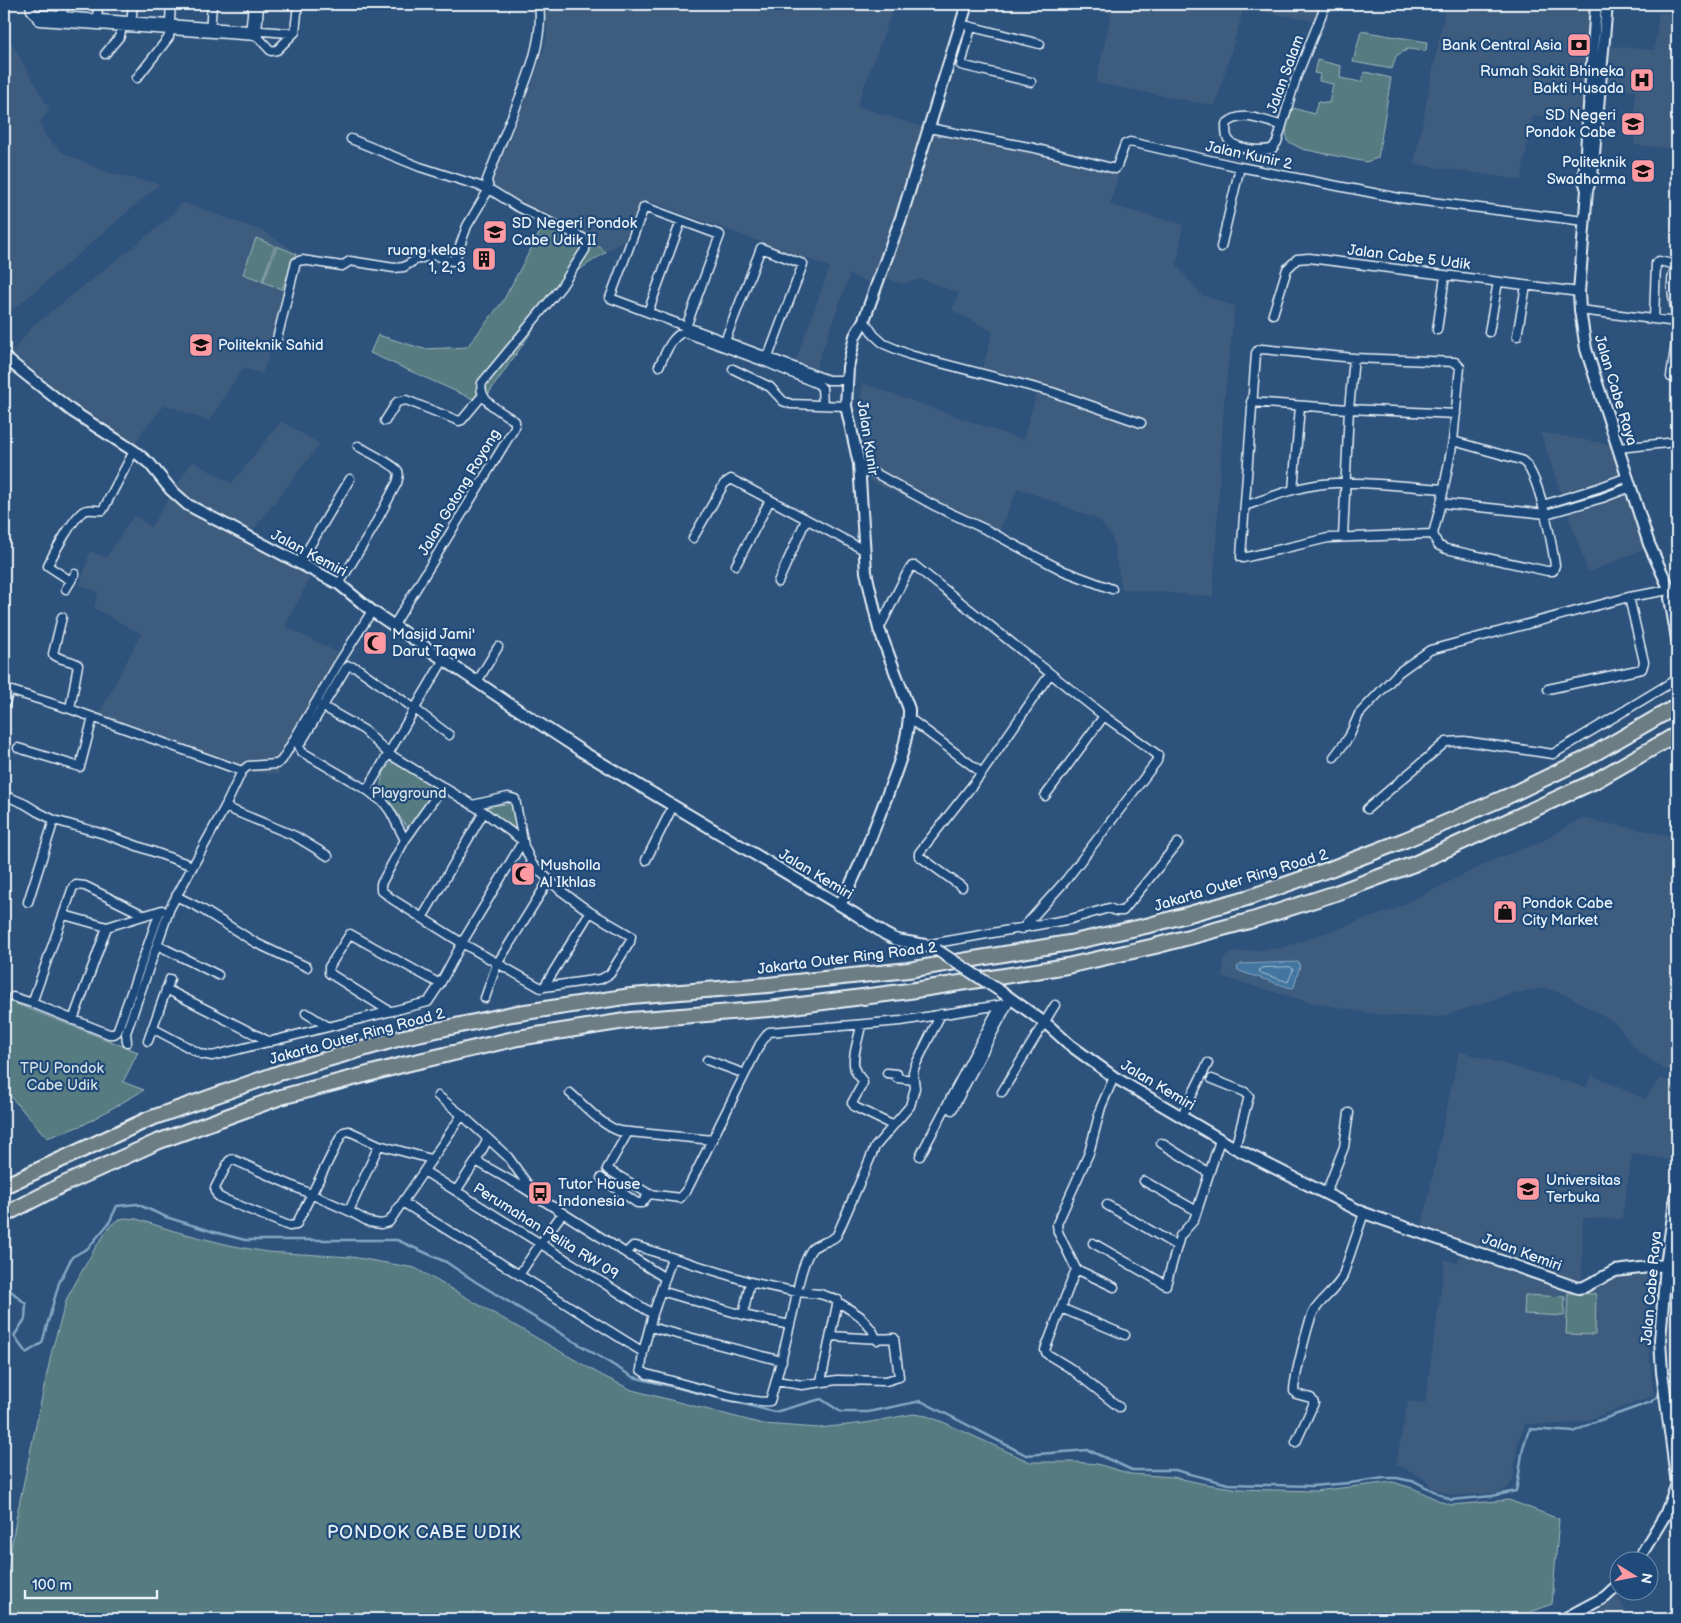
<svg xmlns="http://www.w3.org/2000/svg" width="1681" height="1623" font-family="'Balsamiq Sans',sans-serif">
	<rect width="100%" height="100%" fill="#2d527c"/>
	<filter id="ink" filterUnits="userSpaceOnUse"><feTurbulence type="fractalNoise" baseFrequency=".02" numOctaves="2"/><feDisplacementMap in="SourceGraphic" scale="10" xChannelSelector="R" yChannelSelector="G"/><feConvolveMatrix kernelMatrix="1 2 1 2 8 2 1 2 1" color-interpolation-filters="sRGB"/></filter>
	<g filter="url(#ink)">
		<path fill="#3e5b7e" d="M546,4H895L857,106L935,131L1119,173L1110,205L1183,224L1177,266L1202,295L1235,306L1224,403L1213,597L1122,589L1112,537L1099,520L1018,488L996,538L870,481L860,413L862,383L1023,440L1039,385L982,369L993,332L952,310L959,293L921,279L902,284L881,276L878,286L850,275L816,368L795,362L830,267L645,200L625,240L606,252L584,234L520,208L490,186L532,84L547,38Z
			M1067,4H1330L1324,23L1244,8L1215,106L1096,83L1111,14Z
			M1446,4H1570L1596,9L1588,123L1533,115L1521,180L1414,164Z
			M1659,12L1677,14V149L1634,145L1635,91L1607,88L1610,46L1654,50Z
			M4,30L50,110L40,122L46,137L65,154L109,173L160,184L4,318Z
			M182,202L263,231L302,256L282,321L262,374L243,368L209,421L165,405L144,429L134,445L83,412L11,352L34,325L168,219Z
			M281,421L320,444L251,533L316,567L285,626L345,656L278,774L236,772L95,721L141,634L94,608L98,592L80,585L90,551L106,557L134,515L151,527L192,461L232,483Z
			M1540,432L1614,445L1647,548L1588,573Z
			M1581,818L1677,837V1072L1664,1069L1639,1052L1615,1023L1569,996L1545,988L1515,993L1440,1017L1396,1016L1367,1013L1309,1002L1222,977L1224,957L1231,952L1281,948L1392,910L1493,860L1541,842Z
			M1459,1051L1586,1087L1592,1075L1645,1099L1661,1078L1677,1083V1161L1632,1154L1622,1219L1583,1218L1582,1279L1571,1280L1556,1275L1422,1226Z
			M1677,1211V1383L1672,1384L1666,1321Z
			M1460,1254L1574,1292L1617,1276L1653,1271L1648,1339L1654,1396L1585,1421L1565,1424H1526L1518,1440L1513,1481L1506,1489L1496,1493L1453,1496L1432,1488L1423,1478L1396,1464L1408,1401L1425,1404L1445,1259L1457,1263Z
			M1617,1595L1630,1619H1596L1602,1604Z"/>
		<path fill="#577c81" stroke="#a0b6bc" d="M1361,31L1427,42L1426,51L1408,49L1396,56L1392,69L1353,62Z
			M1317,60L1341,66L1340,78L1361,82L1365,72L1391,78L1378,158L1366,162L1302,149L1287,141L1286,127L1293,108L1314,114L1318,102L1329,103L1333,84L1319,81L1320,74L1314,73Z
			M547,219L584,234L606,252L571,275L482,403L370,353L378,335L424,349L467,347L503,301Z
			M256,238L275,246L262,281L243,274Z
			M277,246L296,254L282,289L263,282Z
			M396,761L439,788L409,830L381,790C379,780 386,764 396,761Z
			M515,803L519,831L481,807Z
			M4,999L138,1052L123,1082L144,1090L83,1125L47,1138L4,1089Z
			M124,1218L137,1219L174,1231L229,1245L267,1252L352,1257L415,1268L603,1376L632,1390L763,1424L819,1428L865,1423L913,1414L927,1416L943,1422L1030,1462H1075L1097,1464L1131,1474L1173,1477L1205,1484L1240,1489L1315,1491L1393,1482L1415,1489L1442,1502L1452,1505L1509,1500L1559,1519L1552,1604L1513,1619H4L10,1554L17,1514L52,1350L67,1298L95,1248L111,1225L116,1221Z
			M1568,1293L1596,1294L1595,1335L1566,1334Z
			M1525,1295L1565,1297L1564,1316L1524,1314Z"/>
		<path fill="#43759f" stroke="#85a7c3" d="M1298,962L1300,966L1294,987L1291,988L1242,972L1238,970L1237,967L1241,964Z"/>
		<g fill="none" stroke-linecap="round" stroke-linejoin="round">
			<path stroke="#a6bfd4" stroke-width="1" d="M1291,967L1293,970L1288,982L1261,973L1259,971L1261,968Z"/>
			<path stroke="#85a7c3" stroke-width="2.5" d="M4,1285L26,1304L25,1319L14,1336L26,1353L42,1343L59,1283L72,1257L88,1248L109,1223L117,1206L137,1204L166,1217L214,1232L245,1240H397L446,1262L476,1282L633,1377L775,1412L821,1399L841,1412H868L921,1401L1026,1455L1088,1450L1132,1470H1175L1228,1484L1311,1486L1350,1483L1384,1478H1397L1416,1482L1451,1500L1492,1496L1516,1491C1521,1470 1520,1448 1530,1429L1574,1432L1592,1423L1651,1402L1661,1393
				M1667,1384L1670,1380L1677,1377"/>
			<defs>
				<path id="street" d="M30,4L31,10L39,21L257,36L271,51L277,50L295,32
					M34,14L289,33L295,32L298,4
					M62,19L63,4
					M97,22L98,4
					M131,24L133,4
					M968,26L1040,44
					M971,27L961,65L1031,82
					M210,32L212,4
					M250,34L253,4
					M257,34L259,4
					M105,54L120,36L122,27
					M137,78L169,37L171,4
					M1281,125C1262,121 1242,109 1226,124C1226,128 1226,133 1227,137C1232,150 1260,151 1272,149L1277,142L1296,78L1326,4
					M929,128L1034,148L1112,168L1115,169L1117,166L1125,144L1130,142L1240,167L1399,198L1584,221
					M1221,247L1240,167
					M1580,310L1677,322
					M648,312L681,221
					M1273,314L1287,269L1297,259L1309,258L1579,292
					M1654,319L1656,263L1659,261L1677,265
					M864,320L874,335L884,344L910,355L1052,392L1141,423
					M686,327L720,235L644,207L610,298L828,380H847
					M1437,330L1445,276
					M1489,332L1498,282
					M1517,336L1526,286
					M725,341L761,248L803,264L768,357
					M275,347L296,262L302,260L342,266L350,261L394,268L404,267L415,260L434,255L452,261L456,257L467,226L489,189L420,167L351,139
					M1354,358L1349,409L1456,414
					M659,366C665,355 671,336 684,332L768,363L818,384L822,388L823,405
					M733,369L770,387L783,401L791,404L846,406
					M1671,377C1673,359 1678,339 1677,321C1676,304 1666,282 1677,266
					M1251,402L1349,409L1343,537
					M385,421L397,402L406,400L459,421L462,420L482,396
					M1618,448L1677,442
					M859,464L933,505L989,531L1037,557L1064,571L1112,589
					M1293,490L1300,406
					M1441,503L1546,514L1602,498L1631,487
					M1543,505L1598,488L1628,477
					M1245,506C1270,497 1296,487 1323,484C1361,480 1406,487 1444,489
					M1433,534L1328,538L1243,558L1241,557L1256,353L1258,350L1262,349L1354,358L1455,362L1460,367L1453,441L1441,503L1433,534L1438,545L1446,549L1547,571H1553L1555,565C1552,545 1539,469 1521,460L1453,441
					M693,538L724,484L731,479L864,550
					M299,564L350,479
					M736,565L770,500
					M71,581L48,566L49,563C54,553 75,515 84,511C89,508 97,511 103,510L134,451
					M778,582L806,520
					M339,584L372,530L397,483C398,479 400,475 398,471C395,465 366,451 358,446
					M66,589L75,574
					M62,617L53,654C60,661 71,659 78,665L70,709
					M394,625L515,427V421C502,412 477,401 482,383L561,287L585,250V244L583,238L518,207L489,189L487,180C496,157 504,134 514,112C527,79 544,40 539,4
					M879,629L907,573L912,566H915L1104,716L1158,755L1157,761L1066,880L1022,929
					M477,682L498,647
					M1548,689L1642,669L1644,662L1629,597
					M4,705L9,692L12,691L70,709L242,771
					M909,718L982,773
					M449,735L415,709L357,668L349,666L346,668L299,746L302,752L367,790L384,803L390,811L405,840L381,884V890L392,899L462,943L541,988L544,987L590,912
					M18,748L80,767L93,717
					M1334,757L1349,737L1359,714L1399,672L1430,650L1629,597L1669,590
					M367,790L444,659
					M4,795L25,804L38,812L54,820L104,834L193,866
					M1045,796L1104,716
					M472,805L508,797L515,799L524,846L532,864L560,890L590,912L631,936L630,942L610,974L601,979L544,987
					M225,807L295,836L328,856
					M1367,809L1446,742L1464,741L1553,754L1677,679
					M405,840L442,788
					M646,860L673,806
					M962,887L919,856V853L982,773L1050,674
					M176,896L200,908L256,943L307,967
					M28,902L54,820
					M64,915L107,927
					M422,918L484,812
					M157,945L218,975
					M925,945L1071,919L1109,908L1116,911H1123L1178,843
					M166,989L270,1042
					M13,997L32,1003L109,1034H114L117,1032L160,911
					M485,998L497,964L549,880
					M32,1003L73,887L76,885L85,886L144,915
					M389,1011L329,973V967L350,934L440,984
					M306,1013L327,1026
					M73,1020L107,927L162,910
					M861,1025C859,1039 851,1057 855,1070C857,1076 862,1077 863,1083L852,1103L855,1107L892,1125
					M152,1028L201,1054L212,1056L428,1002L440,984L462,943L523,841L484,812L389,754L364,730L322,706
					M148,1041L170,979
					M127,1042L126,1033L170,908L225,807L242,771L248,766L277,764L282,760L337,666L372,611
					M707,1060L745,1074
					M887,1073L897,1074V1078L914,1080
					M1114,1077L1101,1107L1089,1153L1057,1224L1058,1232L1076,1269L1045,1350L1047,1354L1070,1368L1119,1407
					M1212,1079L1245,1092L1249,1096L1235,1148
					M1002,1092L1055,1005
					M570,1093C585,1106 600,1124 619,1131L713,1140
					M438,1096L462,1115L508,1157L533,1192
					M952,1110L1009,1002
					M1181,1117L1208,1063
					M628,1132L607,1169L649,1194L680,1198L688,1188L760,1044L769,1032L901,1021L1000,1005L1013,1000
					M1161,1143L1209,1173
					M920,1156L1000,1005
					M431,1159L379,1145L349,1131L344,1132L341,1136L296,1225L289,1226L221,1198L217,1195L215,1188L229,1161L232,1159L349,1211L369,1222L381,1224L389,1222L462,1115
					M476,1161L522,1187L665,1278
					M424,1171L653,1314
					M601,1178L637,1203H642L649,1194
					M1144,1181L1197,1211
					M456,1191L476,1161L488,1139
					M1326,1193L1344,1147L1349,1113
					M404,1203L643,1352
					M1107,1205L1177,1246
					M349,1211L379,1145
					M1093,1243L1166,1285L1180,1236L1194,1220L1220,1140
					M626,1253L633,1246H636L750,1282L797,1292L820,1294L832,1298L860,1316L872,1330L877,1340
					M672,1258L653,1314L643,1352L641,1370L647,1374C665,1379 758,1406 770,1401C779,1372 786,1342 793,1312C797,1293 800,1268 811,1250C817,1242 831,1243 837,1235L875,1147L910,1106L915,1088L913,1072L915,1066L941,1014
					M1076,1269L1114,1287
					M519,1275L540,1244L562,1214
					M661,1291L743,1315L790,1325
					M1061,1308L1125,1335
					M743,1315L750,1282
					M650,1327L782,1361
					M776,1381L802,1385L837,1380L886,1381L899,1377L894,1338C873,1340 852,1337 831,1336
					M821,1381L838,1300
					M1296,1442L1314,1403L1311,1398L1296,1394L1294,1391C1294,1380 1308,1321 1314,1311C1322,1299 1334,1291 1342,1278L1364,1213"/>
				<path id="secondary" d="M1596,4L1584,180L1587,190L1579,292L1580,310L1586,349L1649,544L1677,606
					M1587,190L1592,177L1607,4
					M4,357L72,411L134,451L150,464L171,490L188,505L339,584L372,611L511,705L583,752L855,914L885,934L897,940L925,945L937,950
					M1670,598L1677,639
					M840,905C857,874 870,840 883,806C894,777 910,740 909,709L879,629L866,572L859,464L846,406L848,367L855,336L864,320L902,215L967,4
					M1006,995L1049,1026L1070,1045L1114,1077L1235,1148L1364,1213L1578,1288L1584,1287L1615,1271L1666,1265
					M1638,1560L1665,1515L1677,1484L1662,1372L1660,1340L1666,1265L1677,1188
					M1564,1619L1605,1597L1618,1585"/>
				<path id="highway" d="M4,1186L149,1119L279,1073L404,1037L512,1014L631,996L768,985L908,970L1069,943L1150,925L1247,898L1330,869L1405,840L1506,797L1585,759L1677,706
					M4,1215L62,1185L157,1142L281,1097L406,1064L518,1038L631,1020L769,1009L909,991L1067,966L1155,946L1249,921L1336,893L1414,864L1595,781L1677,734"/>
			</defs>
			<use href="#street" stroke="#e8f1f8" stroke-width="11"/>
			<use href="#secondary" stroke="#e8f1f8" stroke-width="14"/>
			<use href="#highway" stroke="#e8f1f8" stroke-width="18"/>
			<use href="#street" stroke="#1f4a7a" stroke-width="8"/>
			<use href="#secondary" stroke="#1f4a7a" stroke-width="10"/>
			<use href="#highway" stroke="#6d7d84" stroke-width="14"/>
			<defs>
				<path id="secondary-bridge" d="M937,950L1006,995"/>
			</defs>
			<use href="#secondary-bridge" stroke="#e8f1f8" stroke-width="14" stroke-linecap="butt"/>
			<use href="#secondary-bridge" stroke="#1f4a7a" stroke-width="10"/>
		</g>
	</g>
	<defs>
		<symbol id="bank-square" viewBox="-11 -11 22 22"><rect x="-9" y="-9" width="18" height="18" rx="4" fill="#ff9aa2" stroke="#1f4a7a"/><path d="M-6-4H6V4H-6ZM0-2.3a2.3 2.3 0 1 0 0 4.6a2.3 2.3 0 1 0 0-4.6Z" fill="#111"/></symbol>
		<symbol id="hospital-square" viewBox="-11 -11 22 22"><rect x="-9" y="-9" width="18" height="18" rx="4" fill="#ff9aa2" stroke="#1f4a7a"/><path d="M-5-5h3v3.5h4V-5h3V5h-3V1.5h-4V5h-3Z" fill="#111"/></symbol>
		<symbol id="school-square" viewBox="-11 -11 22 22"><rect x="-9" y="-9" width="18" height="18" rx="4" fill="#ff9aa2" stroke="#1f4a7a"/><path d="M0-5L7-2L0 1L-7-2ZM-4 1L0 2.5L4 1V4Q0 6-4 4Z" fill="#111"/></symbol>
		<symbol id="university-square" viewBox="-11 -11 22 22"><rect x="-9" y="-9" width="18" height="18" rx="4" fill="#ff9aa2" stroke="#1f4a7a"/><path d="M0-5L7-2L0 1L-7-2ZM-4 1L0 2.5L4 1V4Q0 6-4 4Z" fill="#111"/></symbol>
		<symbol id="building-square" viewBox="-11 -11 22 22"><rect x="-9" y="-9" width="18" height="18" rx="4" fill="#ff9aa2" stroke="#1f4a7a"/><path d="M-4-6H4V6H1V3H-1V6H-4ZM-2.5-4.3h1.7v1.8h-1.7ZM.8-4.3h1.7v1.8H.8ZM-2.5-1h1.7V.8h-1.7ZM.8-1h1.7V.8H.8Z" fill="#111"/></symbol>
		<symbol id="mosque-square" viewBox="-11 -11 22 22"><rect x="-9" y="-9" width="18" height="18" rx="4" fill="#ff9aa2" stroke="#1f4a7a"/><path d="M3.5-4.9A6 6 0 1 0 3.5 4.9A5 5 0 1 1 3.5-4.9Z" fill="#111"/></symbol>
		<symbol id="shop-square" viewBox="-11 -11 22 22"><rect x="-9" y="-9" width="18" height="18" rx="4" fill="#ff9aa2" stroke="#1f4a7a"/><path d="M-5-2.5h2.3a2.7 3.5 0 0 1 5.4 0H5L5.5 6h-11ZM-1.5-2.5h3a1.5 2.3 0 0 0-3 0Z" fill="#111"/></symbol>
		<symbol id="bus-square" viewBox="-11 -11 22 22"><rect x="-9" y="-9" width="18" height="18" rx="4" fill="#ff9aa2" stroke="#1f4a7a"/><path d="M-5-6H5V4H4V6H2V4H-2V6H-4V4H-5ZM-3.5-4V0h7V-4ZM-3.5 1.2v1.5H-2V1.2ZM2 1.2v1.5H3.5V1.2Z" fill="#111"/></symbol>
	</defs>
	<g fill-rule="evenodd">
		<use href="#bank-square" x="1565" y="31" width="28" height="28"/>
		<use href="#hospital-square" x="1628" y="66" width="28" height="28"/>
		<use href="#school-square" x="1619" y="110" width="28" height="28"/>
		<use href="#university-square" x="1629" y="157" width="28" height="28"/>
		<use href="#school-square" x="481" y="218" width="28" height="28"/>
		<use href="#building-square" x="470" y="245" width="28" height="28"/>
		<use href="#university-square" x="187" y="331" width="28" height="28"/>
		<use href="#mosque-square" x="361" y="629" width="28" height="28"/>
		<use href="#mosque-square" x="509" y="860" width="28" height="28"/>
		<use href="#shop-square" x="1491" y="898" width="28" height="28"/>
		<use href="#university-square" x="1514" y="1175" width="28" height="28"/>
		<use href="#bus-square" x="526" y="1179" width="28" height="28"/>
	</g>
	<g text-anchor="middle" stroke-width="4.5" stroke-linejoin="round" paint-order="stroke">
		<g font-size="15" fill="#e8f1f8" stroke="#1f4a7a" text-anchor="start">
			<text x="1562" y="50" text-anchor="end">Bank Central Asia</text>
			<text x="1624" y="76" text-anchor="end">Rumah Sakit Bhineka<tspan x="1624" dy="17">Bakti Husada</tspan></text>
			<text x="1616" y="120" text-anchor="end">SD Negeri<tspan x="1616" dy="17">Pondok Cabe</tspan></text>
			<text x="1626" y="167" text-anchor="end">Politeknik<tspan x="1626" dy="17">Swadharma</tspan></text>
			<text x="512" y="228">SD Negeri Pondok<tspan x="512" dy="17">Cabe Udik II</tspan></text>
			<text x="466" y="255" text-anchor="end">ruang kelas<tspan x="466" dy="17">1, 2, 3</tspan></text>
			<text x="218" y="350">Politeknik Sahid</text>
			<text x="392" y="639">Masjid Jami'<tspan x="392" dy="17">Darut Taqwa</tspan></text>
			<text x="540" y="870">Musholla<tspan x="540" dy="17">Al Ikhlas</tspan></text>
			<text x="1522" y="908">Pondok Cabe<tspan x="1522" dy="17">City Market</tspan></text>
			<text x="1546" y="1185">Universitas<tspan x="1546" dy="17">Terbuka</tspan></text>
			<text x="558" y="1189">Tutor House<tspan x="558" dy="17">Indonesia</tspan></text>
		</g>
		<g font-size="15" fill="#e8f1f8" stroke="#1f4a7a">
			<text transform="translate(1285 74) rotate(-70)" y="5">Jalan Salam</text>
			<text transform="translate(1249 155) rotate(12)" y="5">Jalan Kunir 2</text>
			<text transform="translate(1409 257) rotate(7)" y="5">Jalan Cabe 5 Udik</text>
			<text transform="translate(1616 390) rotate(73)" y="5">Jalan Cabe Raya</text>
			<text transform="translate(868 438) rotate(81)" y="5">Jalan Kunir</text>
			<text transform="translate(459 492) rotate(-59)" y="5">Jalan Gotong Royong</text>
			<text transform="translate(309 553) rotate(28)" y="5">Jalan Kemiri</text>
			<text transform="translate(816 874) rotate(31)" y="5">Jalan Kemiri</text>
			<text transform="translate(1241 880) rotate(-17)" y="5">Jakarta Outer Ring Road 2</text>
			<text transform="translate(847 958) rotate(-7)" y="5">Jakarta Outer Ring Road 2</text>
			<text transform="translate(357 1036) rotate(-15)" y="5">Jakarta Outer Ring Road 2</text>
			<text transform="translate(1158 1085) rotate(31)" y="5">Jalan Kemiri</text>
			<text transform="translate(546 1231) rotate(32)" y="5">Perumahan Pelita RW 09</text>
			<text transform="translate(1522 1252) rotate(20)" y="5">Jalan Kemiri</text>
			<text transform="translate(1651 1288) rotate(-85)" y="5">Jalan Cabe Raya</text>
		</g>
		<g font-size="15" fill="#d2dfe6" stroke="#1f4a7a">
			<text x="409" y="798">Playground</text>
			<text x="62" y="1073">TPU Pondok<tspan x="62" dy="17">Cabe Udik</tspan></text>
		</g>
		<g font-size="18" letter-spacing="1" fill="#e8f1f8" stroke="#1f4a7a">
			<text x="424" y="1538">PONDOK CABE UDIK</text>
		</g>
	</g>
	<rect width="1681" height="1623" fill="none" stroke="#1f4a7a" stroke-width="20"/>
	<rect x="10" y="10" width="1661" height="1603" fill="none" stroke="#e8f1f8" stroke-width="2" filter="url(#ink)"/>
	<g transform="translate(1634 1576) rotate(100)"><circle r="24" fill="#1f4a7a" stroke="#6f8dac"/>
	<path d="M0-4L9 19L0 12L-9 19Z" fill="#ff9aa2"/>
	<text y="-8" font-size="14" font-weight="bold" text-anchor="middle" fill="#e8f1f8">N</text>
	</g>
	<path d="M25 1590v8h132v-8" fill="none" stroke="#e8f1f8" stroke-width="2.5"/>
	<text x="32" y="1590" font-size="15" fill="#e8f1f8" stroke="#1f4a7a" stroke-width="4" paint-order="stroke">100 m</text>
</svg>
